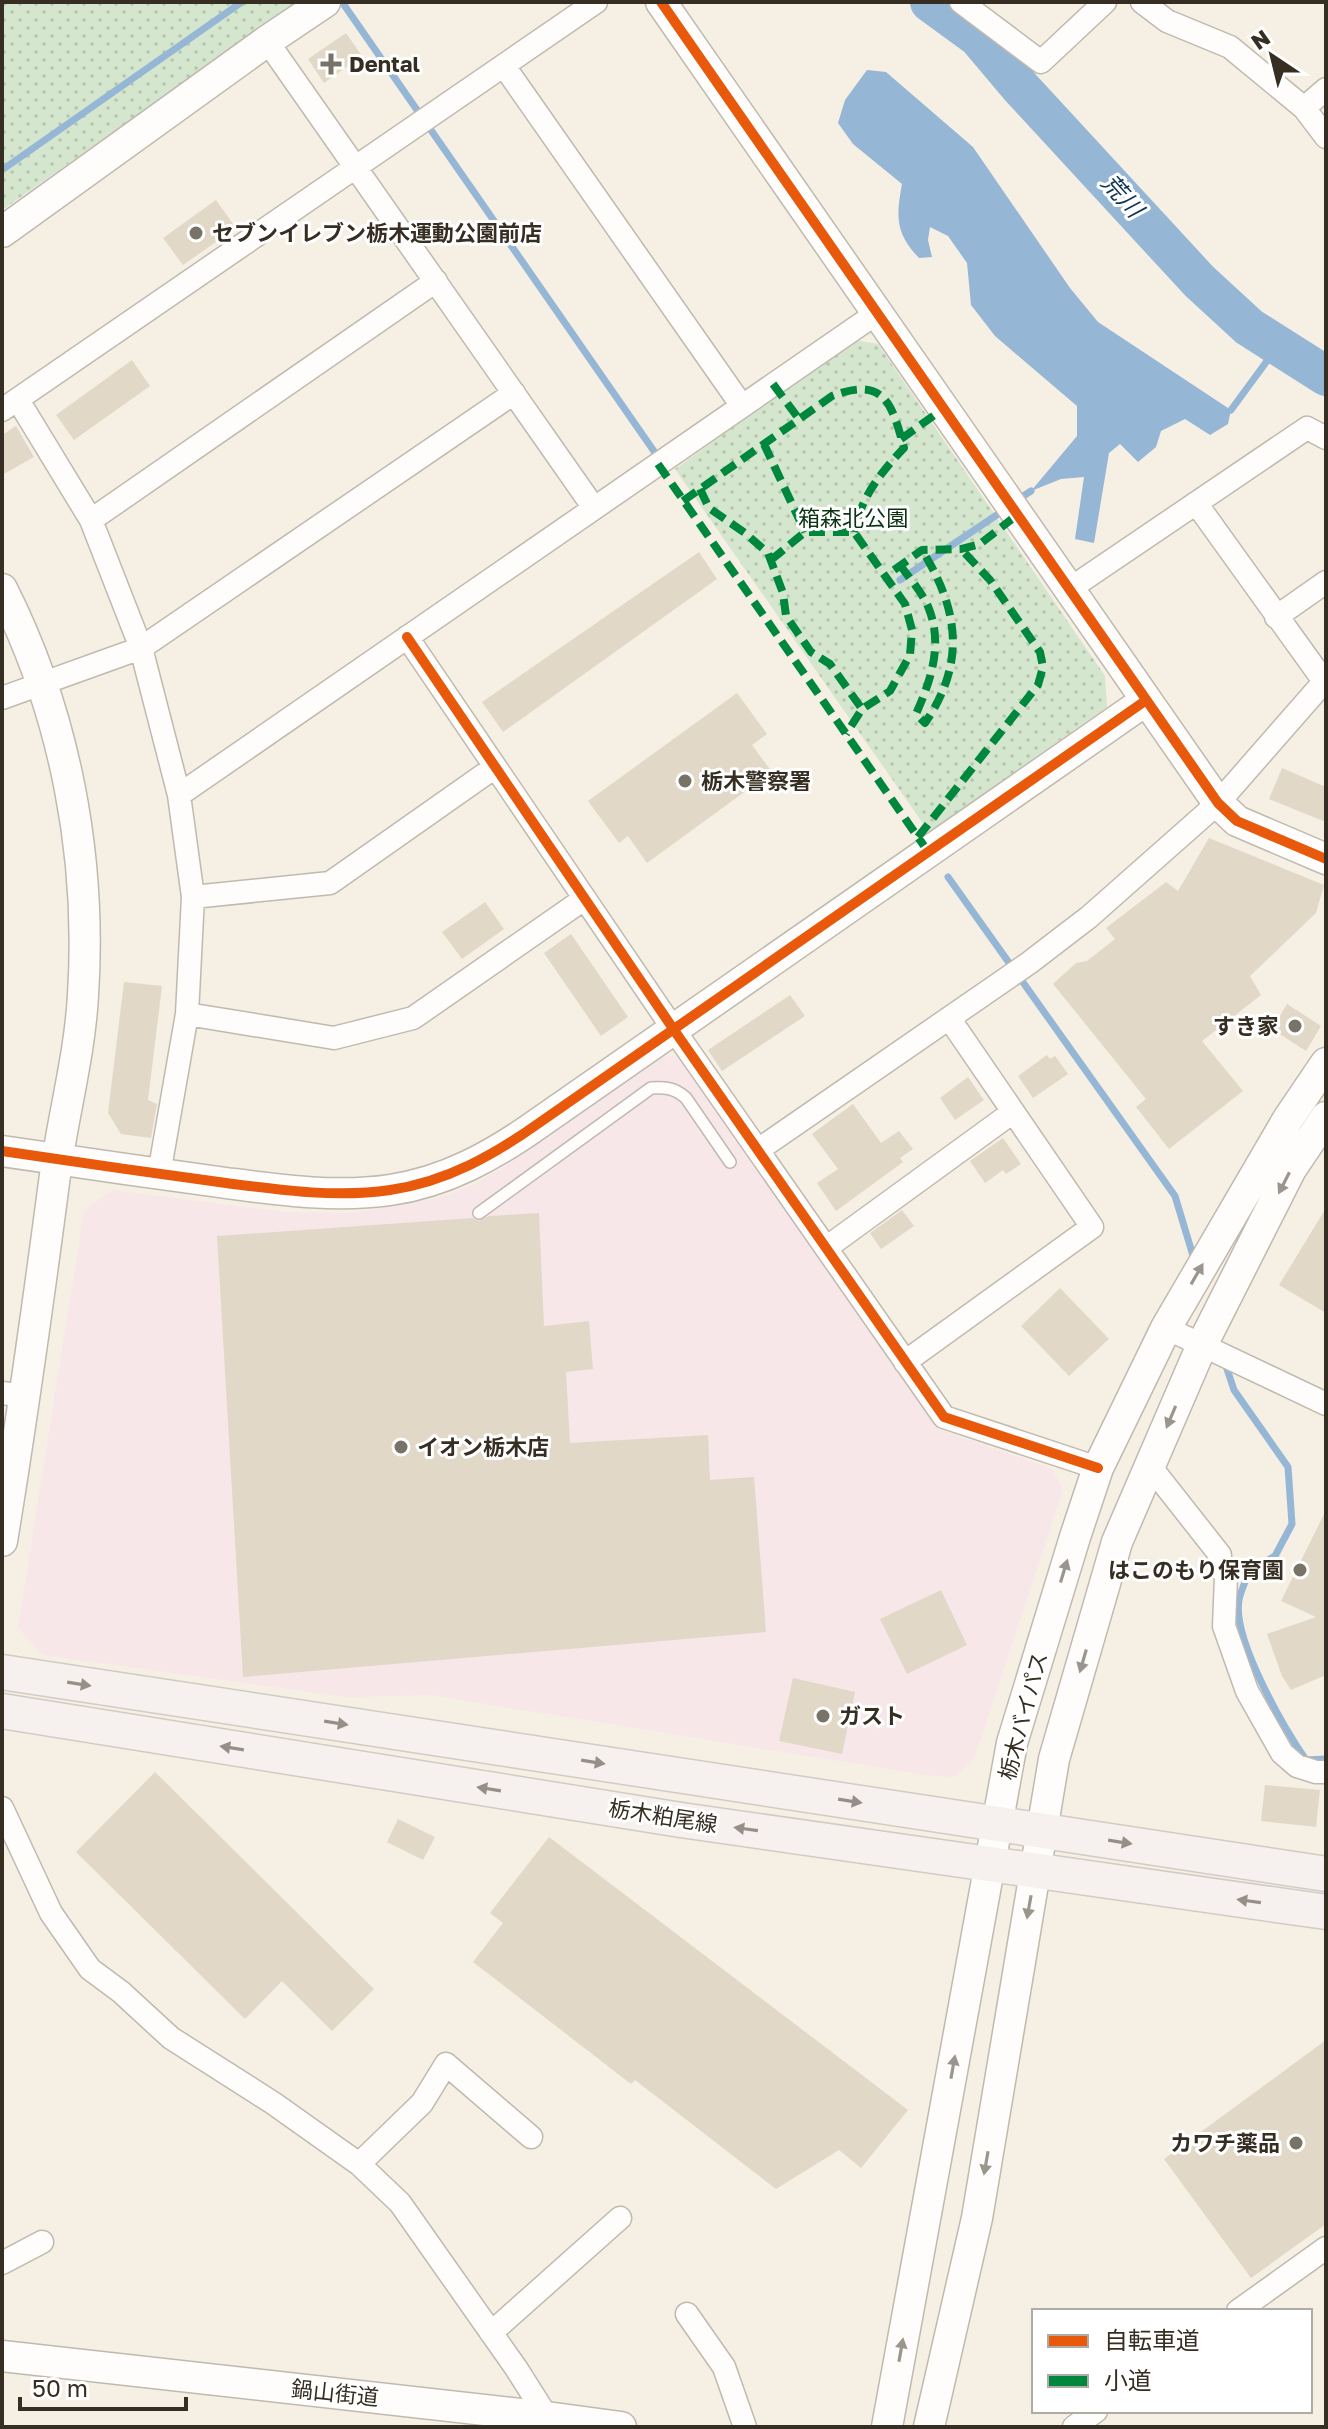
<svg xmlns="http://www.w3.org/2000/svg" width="1328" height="2429" font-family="'Golos Text','Noto Sans JP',sans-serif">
	<defs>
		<pattern id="park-dots" width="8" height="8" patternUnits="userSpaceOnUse" patternTransform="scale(2)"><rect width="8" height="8" fill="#d4e6cd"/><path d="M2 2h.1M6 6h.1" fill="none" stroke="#b7c6b0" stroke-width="1.8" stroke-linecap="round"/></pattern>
	</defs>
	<rect width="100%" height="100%" fill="#f6efe4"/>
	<path fill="#f7e7e9" d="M663,1056L678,1057L938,1429L1052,1469L1063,1489L975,1757L954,1777L932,1776L431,1695L347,1697L43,1655L18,1628L84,1211L112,1190L284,1212L350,1213L437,1198L475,1184L501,1169Z"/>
	<path fill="url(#park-dots)" d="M2,2H298L2,210Z
		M854,340L878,344L1105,676L1107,707L929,832L675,469Z"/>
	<path fill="#95b6d5" d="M867,70L886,72L973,147L1070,288L1098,322L1231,410L1228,424L1210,435L1185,419L1161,431L1156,447L1138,462L1120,444L1109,453L1094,543L1075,539L1084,477L1061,479L1031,491L1077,436V406L995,336L971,305L967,263L948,236L930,227L928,240L932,257L919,258C895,233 896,216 902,184L853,144L838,123L845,100Z"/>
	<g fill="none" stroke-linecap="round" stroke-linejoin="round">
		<path stroke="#95b6d5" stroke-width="7" d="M342,2L658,457
			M2,170L242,2
			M1231,410L1278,346
			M1017,500L1031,491
			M900,580L1004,510
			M948,877L1175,1196L1194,1259
			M1225,1363L1234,1390L1288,1467L1292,1524L1275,1556L1250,1570C1246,1580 1241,1590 1239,1600C1232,1639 1284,1728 1306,1760L1326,1759"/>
		<path stroke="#95b6d5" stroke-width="40" d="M930,2L978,37L1021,88L1199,281L1249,327L1326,376"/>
	</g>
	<path fill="#e2d8c7" d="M346,33L362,56L324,83L308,59Z
		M216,200L236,228L183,265L163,238Z
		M132,360L150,386L74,440L56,415Z
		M16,426L34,457L2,475V435Z
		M699,552L717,579L503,732L482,702Z
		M737,693L767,734L752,745L772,772L647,863L628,836L619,843L588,801Z
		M1282,768L1326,787V822L1269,799Z
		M1209,838L1324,885L1316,913L1250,976L1261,995L1202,1041L1243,1091L1169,1149L1136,1107L1146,1099L1053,984L1076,963L1087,961L1115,939L1106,928L1166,882L1178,891Z
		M485,902L504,929L462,959L442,932Z
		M571,934L628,1017L601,1036L544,953Z
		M124,982L162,986L148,1100L157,1104L151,1138L121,1134L108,1113Z
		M790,995L805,1016L722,1071L708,1050Z
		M1287,1004L1321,1026L1306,1051L1272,1029Z
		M1047,1055L1050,1059L1055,1056L1068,1074L1033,1098L1018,1076Z
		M968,1077L984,1100L955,1120L940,1098Z
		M853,1104L881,1143L899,1131L913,1149L900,1158L903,1162L836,1211L817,1183L838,1169L812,1134Z
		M1003,1138L1021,1164L1006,1174L1003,1170L985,1183L970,1161Z
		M1326,1208V1313L1279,1285Z
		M902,1210L914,1226L881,1249L870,1233Z
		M539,1213L544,1326L589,1321L593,1369L566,1372L570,1443L708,1435L710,1480L754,1477L766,1632L243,1677L217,1236L472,1218L479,1221L489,1216Z
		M1060,1288L1109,1339L1069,1376L1021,1326Z
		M1326,1510V1675L1291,1690L1282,1676L1267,1634L1316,1617L1281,1601Z
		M941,1590L967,1645L907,1674L880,1619Z
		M793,1678L855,1692L842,1754L779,1741Z
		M155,1772L374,1989L332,2031L282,1981L245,2019L76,1852Z
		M1265,1785L1320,1790L1316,1827L1261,1821Z
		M398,1819L435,1837L423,1860L387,1842Z
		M549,1837L908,2110L861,2168L839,2150L776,2189L635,2080L631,2084L473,1962L503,1923L490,1913Z
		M1326,2040V2224L1251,2278L1164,2159Z"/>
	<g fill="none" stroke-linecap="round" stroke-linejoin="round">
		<defs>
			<path id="lane" d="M479,1213L651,1088C665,1087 675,1088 686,1098L730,1162"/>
			<path id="street" d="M961,2L1041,62L1105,2
				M1142,2L1167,21L1230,47L1304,108L1326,137
				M267,41L594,508
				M504,66L742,406
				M1304,108L1326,89
				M18,400L91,520L141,648L179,795L193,897L187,1014L159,1174
				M2,410L596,2
				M1196,503L1326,684
				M91,520L436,281
				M1068,590L1307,428L1326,438
				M1276,617L1326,582
				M407,637L674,1030L944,1417L1098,1468
				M2,698L141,648L514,393
				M179,795L877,313
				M193,897L330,883L495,767
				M187,1014L334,1038L413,1018L584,899
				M758,1150L1029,963L1089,917L1218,803L1323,683
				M826,1248L1013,1112
				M1166,1328L1326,1404
				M905,1362L1092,1227L949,1018
				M2,1393L26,1396
				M1150,1466L1220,1555V1565L1226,1577L1224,1626L1247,1691L1282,1753L1297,1766L1316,1772H1326
				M2,1808L51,1913L90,1969L121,1992L171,2038L273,2103L359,2164L400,2203L516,2368L547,2417L555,2422
				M359,2164L422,2103L446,2064L531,2137
				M2,2263L42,2242
				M1238,2311L1326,2248
				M687,2314L724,2367L745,2427
				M491,2333L620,2218
				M1074,2427L1096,2411"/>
			<path id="secondary" d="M661,2L1218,803L1237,821L1326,859
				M2,232L267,41L325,2
				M2,589C65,714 92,856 83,995C80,1054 63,1116 55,1175C39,1297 22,1419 2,1541
				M2,1151C77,1162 151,1173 226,1183C280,1190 336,1198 390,1190C446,1182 494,1155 539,1123L1145,701
				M2,2356L547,2417L621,2427
				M887,2427L1012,1743L1075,1537L1098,1468L1166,1328L1288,1119L1326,1063
				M929,2427L977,2218L1054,1759L1117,1542L1202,1345L1291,1169L1326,1117"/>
			<path id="primary" d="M2,1672L1326,1874
				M2,1711L681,1820L1326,1912"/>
		</defs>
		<use href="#lane" stroke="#c0b9af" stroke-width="14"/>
		<use href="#street" stroke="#c0b9af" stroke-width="25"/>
		<use href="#secondary" stroke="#c0b9af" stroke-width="33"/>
		<use href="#primary" stroke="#d0ccc5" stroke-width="37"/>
		<use href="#lane" stroke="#fefdfb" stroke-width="11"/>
		<use href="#street" stroke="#fefdfb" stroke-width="22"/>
		<use href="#secondary" stroke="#fefdfb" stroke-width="30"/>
		<use href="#primary" stroke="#f6f0ee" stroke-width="34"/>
		<path stroke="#00873e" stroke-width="8" stroke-dasharray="16 8" stroke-linecap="butt" d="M773,384L799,419
			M901,439L943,409
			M764,444L805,532
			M658,464L929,853
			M700,489L709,508L745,533L768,553L783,593L786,616L811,652L830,664L862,709
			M683,501L832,396C885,376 892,404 904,448C880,473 861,498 854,532
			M771,560L805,532H854L905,604L912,630L910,655L890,691L862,709L846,734
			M900,565C910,579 923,593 929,609C943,645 931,680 916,714L925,723C966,663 959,610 922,550
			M894,570L922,550L961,549L980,544L1017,515
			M918,837L1038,685L1043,667L1040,652L990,580L961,549"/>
		<defs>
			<path id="cycleway" d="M661,2L1218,803L1237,821L1326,859
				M407,637L674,1030L944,1417L1098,1468
				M2,1151C77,1162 151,1173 226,1183C280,1190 336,1198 390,1190C446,1182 494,1155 539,1123L1145,701"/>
		</defs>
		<use href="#cycleway" stroke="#fff" stroke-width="15"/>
		<use href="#cycleway" stroke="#e8590c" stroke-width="10"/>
	</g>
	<defs><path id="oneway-solid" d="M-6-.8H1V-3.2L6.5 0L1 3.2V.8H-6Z" transform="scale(2)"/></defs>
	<g fill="#9a968e">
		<use href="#oneway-solid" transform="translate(1284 1183) rotate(117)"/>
		<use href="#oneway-solid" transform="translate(1197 1274) rotate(-60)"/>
		<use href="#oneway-solid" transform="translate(1171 1417) rotate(113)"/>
		<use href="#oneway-solid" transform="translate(1064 1571) rotate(-73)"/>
		<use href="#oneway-solid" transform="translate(1083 1661) rotate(106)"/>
		<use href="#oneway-solid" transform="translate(1029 1907) rotate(100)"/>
		<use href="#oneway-solid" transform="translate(953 2067) rotate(-80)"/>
		<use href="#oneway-solid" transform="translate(986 2163) rotate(100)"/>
		<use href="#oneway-solid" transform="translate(901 2350) rotate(-80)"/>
	</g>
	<g fill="#968f88">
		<use href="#oneway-solid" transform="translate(79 1684) rotate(9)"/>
		<use href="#oneway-solid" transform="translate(336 1723) rotate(9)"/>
		<use href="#oneway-solid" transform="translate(232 1748) rotate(-171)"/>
		<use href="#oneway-solid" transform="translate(593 1762) rotate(9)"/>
		<use href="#oneway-solid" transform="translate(489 1789) rotate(-171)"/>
		<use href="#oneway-solid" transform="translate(850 1801) rotate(9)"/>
		<use href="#oneway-solid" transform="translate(746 1829) rotate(-172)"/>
		<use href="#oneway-solid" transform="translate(1120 1842) rotate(9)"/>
		<use href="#oneway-solid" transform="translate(1249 1901) rotate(-172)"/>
	</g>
	<g fill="#797266" stroke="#fff" stroke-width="3">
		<path d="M327 52h8v8h8v8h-8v8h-8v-8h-8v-8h8z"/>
		<circle cx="196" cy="233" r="8"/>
		<circle cx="685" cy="781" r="8"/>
		<circle cx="1295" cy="1026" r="8"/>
		<circle cx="401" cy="1447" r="8"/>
		<circle cx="1300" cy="1570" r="8"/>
		<circle cx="823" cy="1716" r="8"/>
		<circle cx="1296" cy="2143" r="8"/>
	</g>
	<g text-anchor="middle" stroke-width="6" stroke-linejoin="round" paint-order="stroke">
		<g font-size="22" font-weight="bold" fill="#362e22" stroke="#fff" text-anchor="start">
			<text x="349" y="72">Dental</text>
			<text x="212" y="241">セブンイレブン栃木運動公園前店</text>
			<text x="701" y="789">栃木警察署</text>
			<text x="1279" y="1034" text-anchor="end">すき家</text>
			<text x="417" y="1455">イオン栃木店</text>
			<text x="1284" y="1578" text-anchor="end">はこのもり保育園</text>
			<text x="839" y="1724">ガスト</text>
			<text x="1280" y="2151" text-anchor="end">カワチ薬品</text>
		</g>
		<g font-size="22" fill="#0b3313" stroke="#fff">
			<text x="853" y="526">箱森北公園</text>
		</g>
		<g font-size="22" fill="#362e22" stroke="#fff">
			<text transform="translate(1023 1716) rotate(-75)" y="8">栃木バイパス</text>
			<text transform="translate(663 1816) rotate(9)" y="8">栃木粕尾線</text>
			<text transform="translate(335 2393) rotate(6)" y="8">鍋山街道</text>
		</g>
		<g font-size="24" font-style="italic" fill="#0e3556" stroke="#fff">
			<text transform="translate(1122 196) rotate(48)" y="8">荒川</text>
		</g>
	</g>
	<rect width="1328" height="2429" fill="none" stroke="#362e22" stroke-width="8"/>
	<rect x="1032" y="2309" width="280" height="104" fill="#ffffff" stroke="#afaba7" stroke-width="2"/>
	<rect x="1048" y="2335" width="40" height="12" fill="#e8590c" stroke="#afaba7" stroke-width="2"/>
	<text x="1104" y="2349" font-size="24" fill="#362e22">自転車道</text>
	<rect x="1048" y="2375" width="40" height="12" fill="#00873e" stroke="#afaba7" stroke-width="2"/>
	<text x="1104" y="2389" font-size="24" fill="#362e22">小道</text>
	<g transform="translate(1272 56) rotate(325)" stroke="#ffffff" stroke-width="6" paint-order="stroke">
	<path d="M0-6L14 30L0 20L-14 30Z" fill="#362e22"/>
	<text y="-12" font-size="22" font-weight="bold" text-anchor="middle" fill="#362e22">N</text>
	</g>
	<path d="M20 2397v12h166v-12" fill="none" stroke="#362e22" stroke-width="4"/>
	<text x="32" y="2397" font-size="24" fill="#362e22" stroke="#ffffff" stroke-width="6" paint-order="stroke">50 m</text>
</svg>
